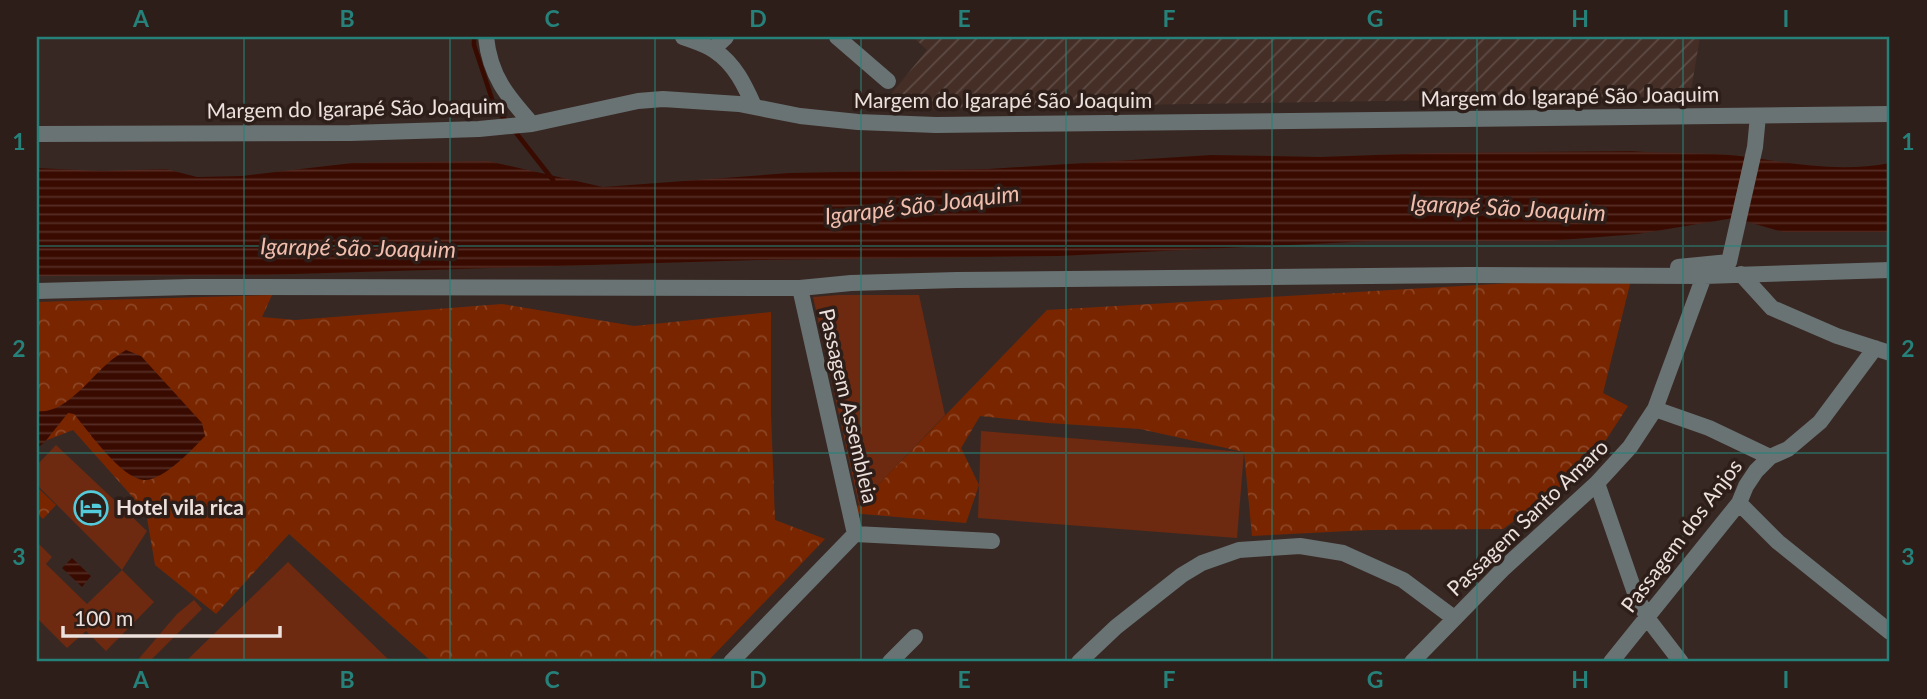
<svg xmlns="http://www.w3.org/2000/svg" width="1927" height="699" font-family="Lato,sans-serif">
	<defs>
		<pattern id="industrial-furrows" width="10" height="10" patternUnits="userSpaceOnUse" patternTransform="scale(1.75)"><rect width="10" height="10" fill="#442e26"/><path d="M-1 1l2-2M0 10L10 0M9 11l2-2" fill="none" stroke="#5f4c45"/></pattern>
		<pattern id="forest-crowns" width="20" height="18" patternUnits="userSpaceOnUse" patternTransform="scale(1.75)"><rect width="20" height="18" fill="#792600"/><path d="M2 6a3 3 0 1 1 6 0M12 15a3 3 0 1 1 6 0" fill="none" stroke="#8c4525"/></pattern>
		<pattern id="water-rules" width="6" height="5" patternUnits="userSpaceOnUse" patternTransform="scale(1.75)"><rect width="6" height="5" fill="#390b00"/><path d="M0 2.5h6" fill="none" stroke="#562e25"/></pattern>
	</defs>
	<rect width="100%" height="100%" fill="#382823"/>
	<path fill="url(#industrial-furrows)" d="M913,37H1700L1690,96L879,109L927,50Z"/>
	<path fill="url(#forest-crowns)" d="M1632,276L1603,393L1628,406L1589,466L1503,529L1369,530L1252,536L1244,452L1140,429L1048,423L980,416L961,448L979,485L966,523L851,513L1047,310Z
		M272,295L262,317L295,320L502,304L634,326L771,312V414L775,520L825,539L707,662H432L289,534L216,614L155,565L146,512L73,430L37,444V302Z
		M37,487L56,505L43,519L37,513Z"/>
	<path fill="url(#water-rules)" d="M1632,151C1668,154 1705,152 1740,156C1792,163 1838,173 1890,163V232H1783L1734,218L1638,234L1549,241H1374L1059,256L758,260L262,275L37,276V168L100,171L166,169L197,177L242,176L352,163L488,161L603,187L789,173L988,169L1211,155L1320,157L1430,153Z
		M126,350L141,356L202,423L205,436C193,449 163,481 144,480C122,479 88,431 74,414L68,413L44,443L37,448V411C64,415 89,379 108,363C113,358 120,354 126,350Z
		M72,558L91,576L82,587L62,568Z"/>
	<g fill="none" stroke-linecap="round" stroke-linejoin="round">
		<path stroke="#390b00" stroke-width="4.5" d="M474,37V45L495,108L507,122
			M513,129L553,180"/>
	</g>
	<path fill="#6d2a10" d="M838,295H919L945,415L859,505L813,297Z
		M981,431L1244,452L1237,538L978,518Z
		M56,445L147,531L122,570L37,485V465Z
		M37,542L52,557L46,564L87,604L122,570L154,602L106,651L86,631L67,648L37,618Z
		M288,562L391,662H185Z
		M194,600L202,609L149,662H136L177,614Z"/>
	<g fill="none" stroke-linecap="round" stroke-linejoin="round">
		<path stroke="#697374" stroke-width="16" d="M486,37C490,76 507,96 532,124
			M683,37C693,41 705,44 715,51C735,64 745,86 754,106
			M837,37L888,81
			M713,49L726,37
			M37,134L350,133L479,129L532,124L638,101L663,99L739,104L800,116L858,122L936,125L1890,114
			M1678,267L1729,262L1755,147L1758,116
			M1741,274L1772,308L1837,336L1890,353
			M37,291L191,287L800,288L851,283L957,280L1469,275L1704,276L1890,270
			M1655,409L1709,428L1770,457
			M1597,483L1635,593L1648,619L1681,662
			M1739,503L1778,542L1890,632
			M855,534L992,541
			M731,662L855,534L800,288
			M890,662L915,637
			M1079,662L1116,627L1182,575L1202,563L1239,550L1300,546L1343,553L1403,580L1454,618
			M1412,662L1504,568L1597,483L1630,447L1655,409L1704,276
			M1611,662L1739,503L1746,486L1756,471L1770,457L1788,449L1820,422L1875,348"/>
	</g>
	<path fill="none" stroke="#258179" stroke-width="2" stroke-opacity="0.55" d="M244,37V662M450,37V662M655,37V662M861,37V662M1066,37V662M1272,37V662M1477,37V662M1683,37V662M37,246H1890M37,453H1890"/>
	<defs>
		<symbol id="hotel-ring" viewBox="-11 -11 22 22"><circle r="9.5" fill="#2d1e19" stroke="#53cbdb" stroke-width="1.5"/><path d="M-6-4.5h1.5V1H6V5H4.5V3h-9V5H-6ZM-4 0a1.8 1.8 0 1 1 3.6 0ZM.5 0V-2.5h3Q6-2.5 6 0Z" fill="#53cbdb"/></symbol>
	</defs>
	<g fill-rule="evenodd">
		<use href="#hotel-ring" x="72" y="489" width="38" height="38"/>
	</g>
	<g text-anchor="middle" stroke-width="7" stroke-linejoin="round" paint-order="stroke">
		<g font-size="21" fill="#ece1dd" stroke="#2d1e19">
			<text transform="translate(1570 97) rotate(-1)" y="7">Margem do Igarapé São Joaquim</text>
			<text x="1003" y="108">Margem do Igarapé São Joaquim</text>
			<text transform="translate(356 109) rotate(-1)" y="7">Margem do Igarapé São Joaquim</text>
			<text transform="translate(848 406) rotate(77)" y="7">Passagem Assembleia</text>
			<text transform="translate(1528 518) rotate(-44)" y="7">Passagem Santo Amaro</text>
			<text transform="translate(1682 536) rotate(-53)" y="7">Passagem dos Anjos</text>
		</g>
		<g font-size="21" font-weight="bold" fill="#ece1dd" stroke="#2d1e19" text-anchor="start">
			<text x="116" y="515">Hotel vila rica</text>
		</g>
		<g font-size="23" font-style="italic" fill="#f1bead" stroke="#2d1e19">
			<text transform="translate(922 205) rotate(-7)" y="8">Igarapé São Joaquim</text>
			<text transform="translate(1508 208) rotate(3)" y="8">Igarapé São Joaquim</text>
			<text transform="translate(358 248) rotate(1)" y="8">Igarapé São Joaquim</text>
		</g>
	</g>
	<rect width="1927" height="699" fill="none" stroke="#2d1e19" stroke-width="77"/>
	<path d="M63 626v10h217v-10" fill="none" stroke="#ece1dd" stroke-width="3.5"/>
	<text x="74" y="626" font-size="21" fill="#ece1dd" stroke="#2d1e19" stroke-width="5" paint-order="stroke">100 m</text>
	<rect x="38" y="38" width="1850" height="622" fill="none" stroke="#258179" stroke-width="2.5"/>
	<g font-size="23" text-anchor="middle" font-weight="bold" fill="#258179">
		<text x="141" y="27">A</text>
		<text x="347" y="27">B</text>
		<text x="552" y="27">C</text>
		<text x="758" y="27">D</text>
		<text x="964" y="27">E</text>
		<text x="1169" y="27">F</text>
		<text x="1375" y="27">G</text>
		<text x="1580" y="27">H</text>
		<text x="1786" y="27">I</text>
		<text x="19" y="150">1</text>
		<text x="1908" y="150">1</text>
		<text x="19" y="357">2</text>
		<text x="1908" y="357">2</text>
		<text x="19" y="565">3</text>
		<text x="1908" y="565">3</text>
		<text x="141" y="688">A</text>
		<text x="347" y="688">B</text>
		<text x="552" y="688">C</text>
		<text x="758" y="688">D</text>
		<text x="964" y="688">E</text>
		<text x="1169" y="688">F</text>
		<text x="1375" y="688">G</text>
		<text x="1580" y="688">H</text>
		<text x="1786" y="688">I</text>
	</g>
</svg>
